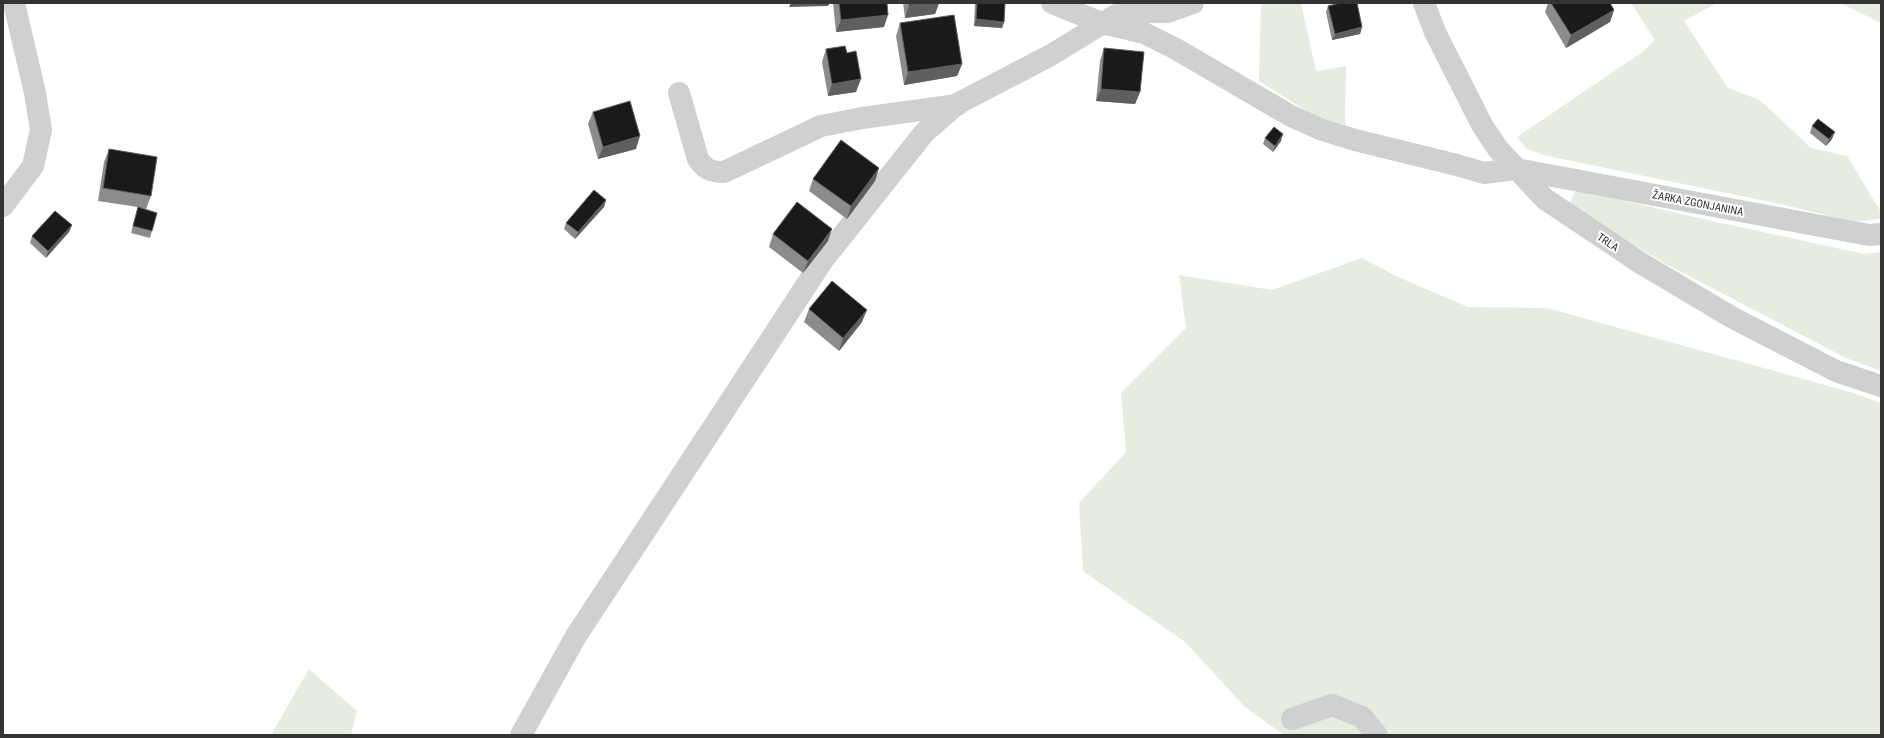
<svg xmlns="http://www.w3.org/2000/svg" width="1884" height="738" font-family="'Roboto Condensed',sans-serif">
	<rect width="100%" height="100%" fill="#fff"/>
	<path fill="#e6ecdf" d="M1261,3H1301L1316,71L1346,66L1345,125L1311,114L1259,81Z
		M1631,3H1717L1684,21L1728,88L1760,100L1811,148L1847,156L1881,212V219L1854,222L1780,204L1543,155L1526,148L1517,137L1641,53L1655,40Z
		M1840,3H1881V23Z
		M1576,189L1685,215L1864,254L1881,252V371L1846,358L1666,264L1569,206Z
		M1362,258L1396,276L1468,307L1547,308L1850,392L1881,403V735H1284L1245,707L1185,642L1083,571L1079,503L1126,452L1121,393L1186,328L1179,275L1272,290Z
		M309,669L357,711L351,735H271Z"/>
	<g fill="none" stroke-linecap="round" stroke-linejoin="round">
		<path stroke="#d0d0d0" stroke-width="22" d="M1052,3L1102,23L1144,33L1176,49L1291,116L1320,129L1355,140L1457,165L1484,173L1516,169L1869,235L1881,234
			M1424,3L1435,32L1482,125L1498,149L1545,199L1639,262L1733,318L1836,371L1881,386
			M679,93L698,159C705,169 711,172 724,172L821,126L862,118L957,105
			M3,206L33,166L41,130L35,93L14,3
			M1292,719L1332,705L1362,717L1377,735
			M521,735L576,636L823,260L924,133L957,104L1051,55L1116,15L1135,12H1168L1193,3"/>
	</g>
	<path fill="#8c8c8c" d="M833,3H887L884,27L836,32Z
		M903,3H939L935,14L905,18Z
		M975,3H1005L1004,22L1002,28L974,26Z
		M1548,3H1610L1614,10L1610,22L1566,48L1545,12Z
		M1328,6L1362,27L1360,34L1332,40L1326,12Z
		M900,23L962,64L957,76L904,85L896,36Z
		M1104,48L1140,92L1135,104L1096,101L1100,61Z
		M826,49L847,53L856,92L828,96L822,62Z
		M593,112L636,149L598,159L588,124Z
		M1812,126L1832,139L1826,146L1810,133Z
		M1265,138L1281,141L1273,152L1263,144Z
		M109,149L151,196L146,209L139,208L152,231L150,238L131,233L138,207L98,201L104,162Z
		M879,168L875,181L847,219L809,191L813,179Z
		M606,200L604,207L575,239L564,229L566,223Z
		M72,225L69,232L46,258L30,243L32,236Z
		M773,234L828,241L803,273L769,247Z
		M809,309L862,322L839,351L804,322Z"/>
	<path fill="#5f5f5f" d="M791,3H830L828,6L789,7Z
		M929,3H939L935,14L905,18L909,5Z
		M1614,10L1610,22L1566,48L1571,35Z
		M888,15L884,27L836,32L841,20Z
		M976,19L1004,22L1002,28L974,26Z
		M1362,27L1360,34L1332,40L1335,34Z
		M962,64L957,76L904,85L908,72Z
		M861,79L856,92L828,96L832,84Z
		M1101,89L1140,92L1135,104L1096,101Z
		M1835,132L1832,139L1826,146L1829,139Z
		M1283,134L1281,141L1273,152L1275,146Z
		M640,136L636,149L598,159L603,147Z
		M879,168L875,181L847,219L851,206Z
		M606,200L604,207L575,239L578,232Z
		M72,225L69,232L46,258L48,251Z
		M832,229L828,241L803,273L808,261Z
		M867,310L862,322L839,351L843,338Z"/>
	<path fill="#1a1a1a" stroke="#5f5f5f" d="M839,3H887L888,15L841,20Z
		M909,3H929L909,5Z
		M977,3H1005L1004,22L976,19Z
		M1340,3H1357L1362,27L1335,34L1328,6Z
		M1551,3H1610L1614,10L1571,35Z
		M954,15L962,64L908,72L900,23Z
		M845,46L847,53L856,51L861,79L832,84L826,49Z
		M1104,48L1144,52L1140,92L1101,89Z
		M630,101L640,136L603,147L593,112Z
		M1818,119L1835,132L1829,139L1812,126Z
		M1274,127L1283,134L1275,146L1265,138Z
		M841,140L879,168L851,206L813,179Z
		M109,149L157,157L151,196L103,188Z
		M594,190L606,200L578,232L566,223Z
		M797,202L832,229L808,261L773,234Z
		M138,207L157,213L152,231L133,226Z
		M55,211L72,225L48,251L32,236Z
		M832,281L867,310L843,338L809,309Z"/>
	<g text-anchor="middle" stroke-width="4" stroke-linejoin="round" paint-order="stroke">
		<g font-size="11" fill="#333" stroke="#fff">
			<text transform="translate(1698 203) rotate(11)" y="4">ŽARKA ZGONJANINA</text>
			<text transform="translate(1608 242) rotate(34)" y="4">TRLA</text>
		</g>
	</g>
	<rect width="1884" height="738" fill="none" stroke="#333333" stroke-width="8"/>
</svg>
